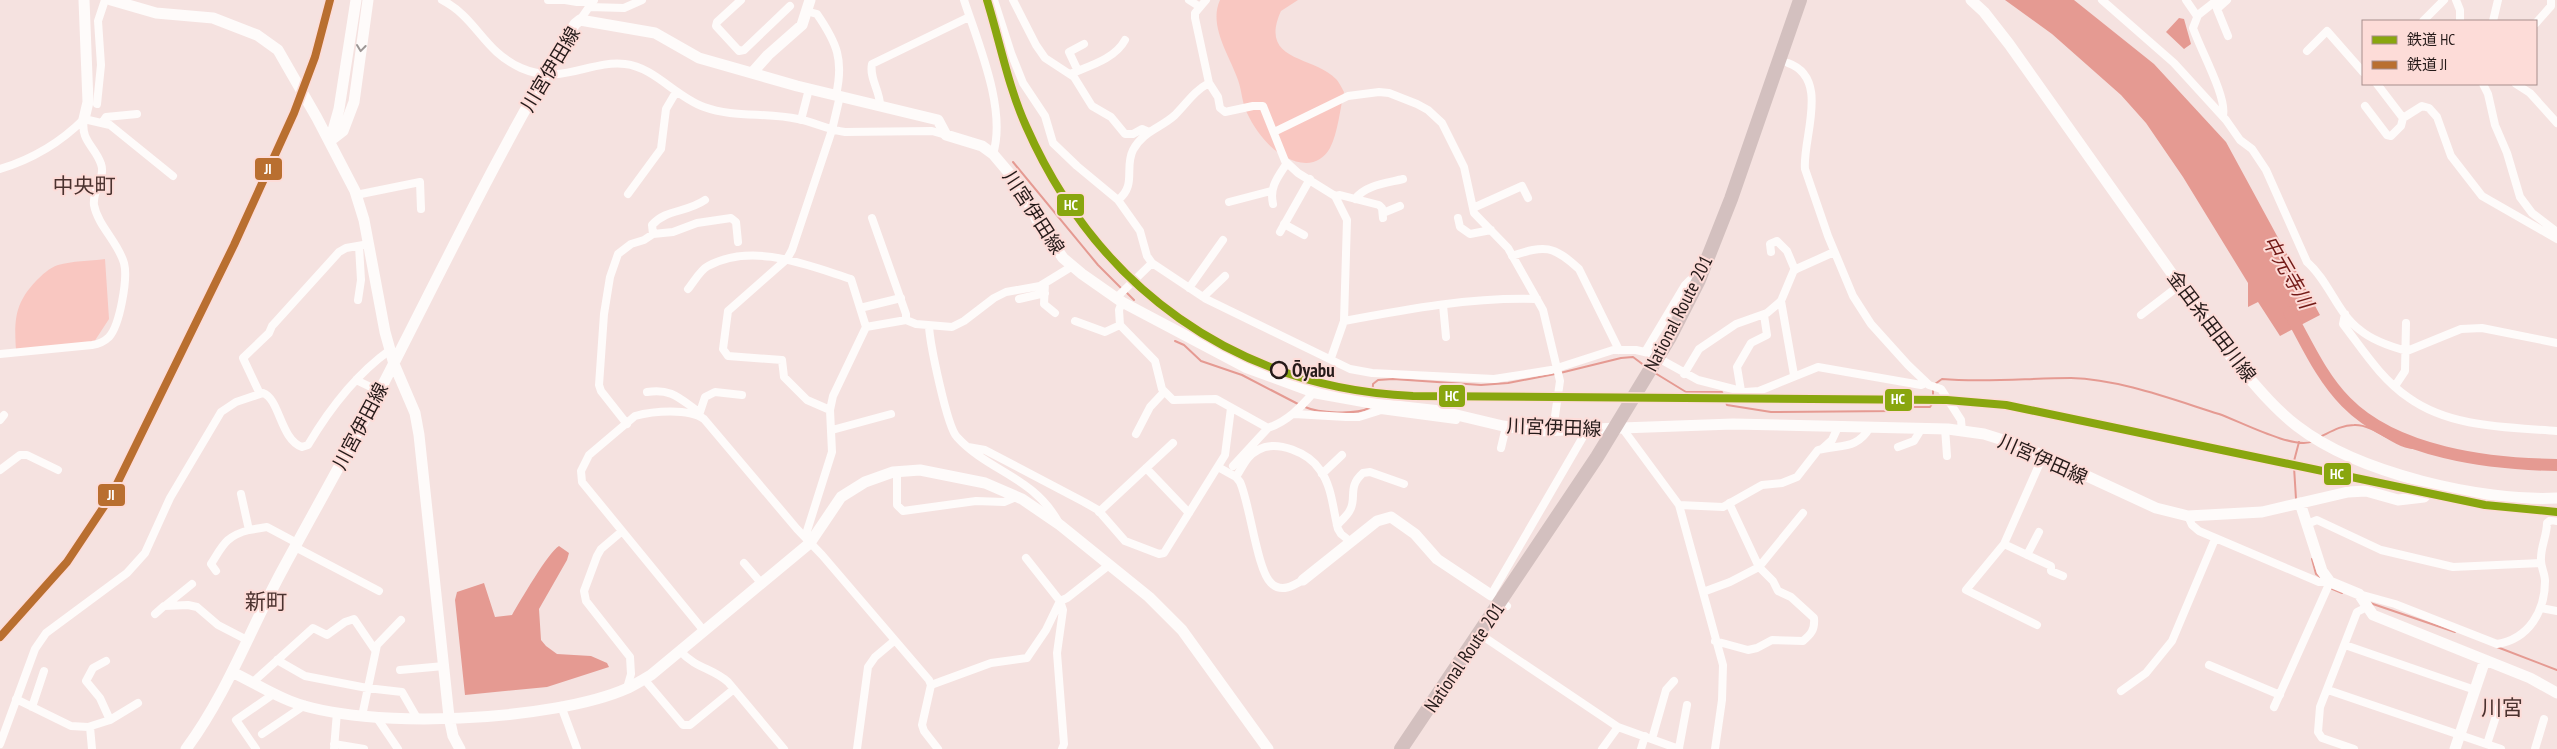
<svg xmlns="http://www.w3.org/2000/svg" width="2557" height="749" font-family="'PT Sans Narrow','Noto Sans JP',sans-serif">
	<rect width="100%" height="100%" fill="#f5e2e0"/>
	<path fill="#f9c7c1" d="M1220,0H1298L1281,11C1258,62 1313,55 1336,79C1339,82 1342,88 1344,92C1340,109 1338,132 1330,148C1325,157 1316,163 1306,163C1279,162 1258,136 1247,113C1242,103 1242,91 1238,80C1230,56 1208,26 1220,0Z
		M105,259L109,319L94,342L16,350C14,320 15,303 36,281C42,275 49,268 58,265C72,261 90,261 105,259Z"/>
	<path fill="#e59a92" d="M2005,0H2074L2154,64L2226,142L2320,315L2280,336L2258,302L2248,307V283L2183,177L2146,123L2121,95L2052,34Z
		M2179,18L2184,19L2191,44L2184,49L2166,32Z
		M559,546L569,553L567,560L539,609L541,640L546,646L557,654L591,656L607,663L609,667L547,687L465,695L455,600L457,592L484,583L495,617L512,615C519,603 549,551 559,546Z"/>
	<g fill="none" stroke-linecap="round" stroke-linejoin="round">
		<path stroke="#e59a92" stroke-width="2" d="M1013,162L1098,265L1122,289
			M1126,292L1134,300
			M1175,341L1184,345L1201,361L1242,375L1298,404
			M1560,373L1621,358L1633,357L1645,366
			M1655,373L1686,392H1722L1727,405L1771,412L1895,411L1913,407H1930L1933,402V389
			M1935,384L1942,379C1985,383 2028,378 2071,378C2119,379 2174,400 2219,414C2239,421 2296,451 2313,441
			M1372,399L1373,384L1378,380L1393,379L1481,385L1508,383L1555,374
			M1305,407C1318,413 1356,415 1369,408
			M2322,436C2332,431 2342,425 2354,425C2380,424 2400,457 2426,446
			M2294,461L2299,442
			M2294,467L2296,499
			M2312,559L2316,574L2320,577
			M2330,588L2342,593
			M2370,603L2455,632
			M2497,647L2557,670"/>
		<path stroke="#e59a92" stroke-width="12" d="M2289,312C2306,342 2321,377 2346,402C2396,453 2489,464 2557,465"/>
		<path stroke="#fefbfa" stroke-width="8" d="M442,0C477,18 483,51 521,68C562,86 589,60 625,64C654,67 676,97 704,107C734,118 766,112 798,119C814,122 828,130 845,132L932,131L946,135
			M548,0H564
			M565,0L577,2L594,0
			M741,0L717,22L716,26L739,51L744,50L790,6
			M964,0C978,43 1007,110 993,154
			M994,0L1011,53L1023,83L1045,116L1053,143L1077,166L1118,200L1140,231L1147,256L1152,263L1206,299L1350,369L1372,373L1494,379L1551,370L1613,350H1636L1649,353L1698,380L1745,392L1759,391L1818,367L1921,385L1926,383
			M1013,0L1036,45L1045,58L1074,77L1092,106L1111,117L1125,134H1133L1142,129L1149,132
			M1189,0L1200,7
			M1206,0L1195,13V18L1209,83L1218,97L1220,108L1225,112L1253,106H1263L1285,161L1298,173L1335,196L1347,220L1344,321L1331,358
			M2102,0L2174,63L2226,120L2240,140L2252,149L2266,170L2307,262C2329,281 2337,313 2360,330C2372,340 2392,347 2407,351L2461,329L2482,328L2557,343
			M2186,0L2197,16
			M2217,0L2198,15L2193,28C2200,49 2227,97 2223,115
			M2227,0L2217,9L2228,36
			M2456,0L2460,10V21
			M806,11L817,14C837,43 844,60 836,95
			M580,20L589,7L624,8L642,0
			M2423,21L2444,0
			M2493,21L2498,0
			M2536,23L2551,6V0
			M2307,51L2327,31L2363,72
			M1788,63C1831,78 1802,139 1805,169L1828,236L1853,296L1871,324L1908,365L1929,385L1941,389L1961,420L1962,431
			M1078,71L1069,52L1084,44
			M1070,74C1089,66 1115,59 1125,40
			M2377,84L2403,118L2422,106L2429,108L2437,117L2451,156L2482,196L2557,239
			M2483,84L2488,94L2495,125L2507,153L2520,197L2532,213L2557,232
			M2516,84L2530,93L2557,123
			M97,104L101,65L98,21L105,0
			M880,105C880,91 869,78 872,64L969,17
			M2365,106L2387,135L2391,136L2401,126L2403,118
			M84,119L110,125L173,176
			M801,120L809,89
			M102,123L106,117L137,114
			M1274,132L1348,96L1379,92L1389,93L1417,104L1428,110L1442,123L1464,167L1474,213L1508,248L1543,310L1560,381L1553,430
			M0,169C33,159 59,144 84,119
			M628,194L661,149L666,109L676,92
			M356,195L420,182L421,209
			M1335,196L1340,195L1379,205L1382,208L1383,218
			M1355,199C1365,185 1387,183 1403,179
			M1118,200C1137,185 1124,168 1133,150C1143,131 1161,128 1175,115C1187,103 1194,91 1209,83
			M1229,202L1271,191
			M1273,204C1269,187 1278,177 1287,163
			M1473,208L1522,186L1528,198
			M1383,213L1400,206
			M872,218L906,314V320
			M1458,218L1460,227L1470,234L1491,230
			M1284,224L1304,235
			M1280,232L1310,179
			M653,234L652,225C666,209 686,213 705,200
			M1771,252L1770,244L1777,241L1787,251L1795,270
			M1512,256C1545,245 1553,245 1579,269L1619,350
			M1045,283L1044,304L1055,313
			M1189,288L1223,240
			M688,289C694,282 700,270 708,266C753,242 807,265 851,279L866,327
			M1203,297L1225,276
			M1116,298L1152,263
			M1019,299L1045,293
			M358,300L361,280L359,246
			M1781,301L1794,375
			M1122,302L1119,310L1120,325L1155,361L1162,389L1173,400L1216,399L1268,428C1288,421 1300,408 1314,392
			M1443,305L1446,337
			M860,308L901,298
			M2345,314L2343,324C2363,350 2381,379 2409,398C2451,428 2508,427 2557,431
			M2141,315L2180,285
			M1075,321L1105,332L1120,325
			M1344,321C1408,309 1472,297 1537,299
			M929,326C930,344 947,427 957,437C989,472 1033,476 1059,523
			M866,327L906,320L916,324L952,327L964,321L994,298L1006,292L1040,286L1071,267
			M1645,352L1685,285L1690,280H1699
			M0,354L92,345C99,344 104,342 109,337C120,325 128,278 124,263C118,242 98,226 94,205C92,190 106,177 101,164C95,146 80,141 84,119
			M1684,374L1699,349L1736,324L1767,313L1781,301L1794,270L1834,252
			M356,380L379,391
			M2395,386L2405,371L2406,323
			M1741,391L1737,367L1751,343L1767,335L1764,315
			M647,392C672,388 680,399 699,412
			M260,394L243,358L269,333L272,326L339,252L346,248L369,244
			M830,410L807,400L784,377L782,360L728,356L723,349L728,311L787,259L792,250L832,130L840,96
			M1375,412L1381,410L1456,420
			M1294,414L1346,417H1359L1375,412L1376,408
			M699,415L705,397L715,392L742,395
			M0,420L4,415
			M627,424L601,391L599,385L604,314L610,277L618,254L631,244L644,240L653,234L673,232L697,223L731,218L736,222L738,242
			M1945,428L1947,456
			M1623,429L1679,505L1723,665L1722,700L1715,749
			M832,430L891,414
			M1136,434L1150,407L1164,392
			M968,447L985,450L1084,502L1098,510L1125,541L1159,554L1164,553L1225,455L1231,408
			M1898,447L1914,441L1922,428
			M1501,448L1506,427
			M1822,449L1832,440L1838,427
			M1233,466L1268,428
			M1218,467L1236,477L1240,482C1250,504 1257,570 1271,583C1281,593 1293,586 1303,580
			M1146,468L1189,513
			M0,470L20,455H27L58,470
			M897,472V505L903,511L976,501L1004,502L1016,497
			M1322,474L1342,455
			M1236,477C1242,468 1247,455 1258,450C1277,439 1309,453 1320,470C1332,486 1333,510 1338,529L1341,534L1351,542
			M241,494L249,530L267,527L297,543
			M1679,505L1723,507L1762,485L1782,483L1797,477L1818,450C1841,444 1857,450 1870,427
			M1099,512L1173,443
			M2188,516L2192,525L2199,531L2319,582H2330L2274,707
			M2307,524L2317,520L2381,550L2453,567L2541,563
			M1337,525C1341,521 1348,515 1350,510C1357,498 1347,487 1363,473L1370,472L1404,484
			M621,532L601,549L597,556L584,591L586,601L630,657L631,674L627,688
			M809,541L807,531L832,452L830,410L833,396L866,327
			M2004,544L2051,566V571L2063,576
			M295,547L379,591
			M2027,555L2039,532
			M1026,558L1060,601L1063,610L1057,653L1064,744L1062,749
			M744,563L762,584
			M216,571L211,564C223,545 226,536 249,530
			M1703,592L1730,582L1759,567L1803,513
			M2359,594L2395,604L2497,644C2529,639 2545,611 2545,581C2545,573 2540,566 2541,558C2541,546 2547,535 2547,523L2551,520L2557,521
			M166,605L192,584
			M1507,606L1491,595L1587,430
			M2541,608L2557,611
			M155,614L164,606L188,605L197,607L218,625L247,640
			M2037,625L1966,590L2004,544L2043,456
			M704,631L582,482L581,471L589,455L635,416C653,411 689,408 704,419L797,529L822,555L929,680L931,685L922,725L924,731L938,749
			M1487,639L1618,727L1679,749
			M1715,641L1748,650L1757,648L1772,640L1803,641C1811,634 1815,630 1814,618L1791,597L1778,591L1773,581L1759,567L1729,503
			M2345,645L2475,690
			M680,651C697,669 712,668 728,682L784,749
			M277,660L305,676L367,688L402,692L417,718
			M2209,665L2280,695
			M400,670L444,666
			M644,679L683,725H690L734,689
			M253,682L313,628L327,635L345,622L354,619L375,650
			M931,685L991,663L1027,658L1046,630L1060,601L1067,598L1109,565
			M2328,690L2501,749
			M2121,691L2146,673L2172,641L2215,539
			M16,699L71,726L88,727L110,720L100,698L86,681L93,668L106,661
			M561,706L577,749
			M32,707L44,671
			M362,716L377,645L401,620
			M377,718L398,749
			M110,720L138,703
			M90,727L92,749
			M262,734L305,705
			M1652,739L1666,690L1674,681
			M0,744L35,649L46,633L127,573L145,553L170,498L221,412L236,402L263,393C280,399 280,439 302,447L308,445C330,408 355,375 390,350
			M334,744L364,749
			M2487,744L2500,704
			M1679,748L1687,705
			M256,749L236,720L275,693
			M334,749L337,712
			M857,749L868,667L875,657L894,641
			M1602,749L1618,727
			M1641,749L1645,736
			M2354,749L2322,738L2318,732L2320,707L2357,612L2367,607
			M2535,749L2544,719"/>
		<path stroke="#fefbfa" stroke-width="11" d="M111,0L156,13L213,18L257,35L278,50L317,118L355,191L364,220L385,332L394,364L415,413L419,435L449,717L453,736L460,749
			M1971,0L1984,12L2009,44L2231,357C2252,381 2272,407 2297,426C2358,473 2481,502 2557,498
			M752,73L768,55L802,25L810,0
			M84,119L88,102L84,0
			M330,141L343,131L354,102L368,0
			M330,141L339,109L356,0
			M2300,503L2322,571L2330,582L2359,594L2373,615L2530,678L2557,693
			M1303,580L1377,521L1391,517L1415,534L1437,559L1491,595
			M232,672C251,681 270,693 290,701C365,731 555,721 628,688C636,684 644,679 651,675L810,543L841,497L865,482L893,472L920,470L985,483L1022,499L1060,525L1149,597L1182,630L1268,749
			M186,749C227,694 251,627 284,567C321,499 359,432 394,363C452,249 508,134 575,24L580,20L655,33L699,58L797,86L938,120L946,135L982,146L993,154L1020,186L1038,222L1063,258L1082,274L1122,302L1245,367L1316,393L1377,404L1440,411L1503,426L1538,431L1733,424L1948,429L1984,434L2022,446L2156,508L2188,516L2262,512L2348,492L2366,491L2398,500L2424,497L2433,484
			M2455,749L2485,660"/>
		<path stroke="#d3c0bf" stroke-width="14" d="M1401,749L1597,457L1670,337L1699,280L1731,199L1800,0"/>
		<defs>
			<path id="rail-1" d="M987,0C1000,42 1008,86 1026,126C1097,287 1235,388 1413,396L1947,400L2006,405L2485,505L2557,512"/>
			<path id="rail-2" d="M0,637L67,562L111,496L234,245L294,113L315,57L330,0"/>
		</defs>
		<use href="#rail-1" stroke="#fddcd8" stroke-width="11"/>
		<use href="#rail-2" stroke="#fddcd8" stroke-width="11"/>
		<use href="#rail-1" stroke="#89a60f" stroke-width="8"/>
		<use href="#rail-2" stroke="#b96f30" stroke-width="8"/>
	</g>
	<defs><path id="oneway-chevron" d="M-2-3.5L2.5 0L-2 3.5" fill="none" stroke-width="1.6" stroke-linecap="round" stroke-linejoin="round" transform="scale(1.25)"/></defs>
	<use stroke="#9c9695" href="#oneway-chevron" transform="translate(361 48) rotate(97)"/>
	<circle fill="#fddcd8" stroke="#251a19" stroke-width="2.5" cx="1279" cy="370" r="8"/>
	<g text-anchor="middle" stroke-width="4" stroke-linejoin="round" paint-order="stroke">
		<g font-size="19" fill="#251a19" stroke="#fddcd8">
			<text transform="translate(550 69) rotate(-59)" y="7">川宮伊田線</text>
			<text transform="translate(1034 212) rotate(57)" y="7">川宮伊田線</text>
			<text transform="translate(1678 313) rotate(-63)" y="7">National Route 201</text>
			<text transform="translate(2212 326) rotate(53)" y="7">金田糸田田川線</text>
			<text transform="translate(360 426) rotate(-62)" y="7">川宮伊田線</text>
			<text transform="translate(1554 427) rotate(2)" y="7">川宮伊田線</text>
			<text transform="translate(2043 459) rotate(24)" y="7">川宮伊田線</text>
			<text transform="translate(1464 657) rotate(-56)" y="7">National Route 201</text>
		</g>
		<g font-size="19" font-weight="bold" fill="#251a19" stroke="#fddcd8" text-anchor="start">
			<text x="1292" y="377">Ōyabu</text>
		</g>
		<g font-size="20" font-style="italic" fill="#731a17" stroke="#fddcd8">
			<text transform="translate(2288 272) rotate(60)" y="7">中元寺川</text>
		</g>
		<g font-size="21" fill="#4b322f" stroke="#fddcd8">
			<text x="84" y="193">中央町</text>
			<text x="266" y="609">新町</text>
			<text x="2502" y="715">川宮</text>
		</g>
	</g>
	<g stroke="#fddcd8" stroke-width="2">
		<rect x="254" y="157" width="29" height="24" rx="5" fill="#b96f30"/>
		<rect x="1056" y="193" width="29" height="24" rx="5" fill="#89a60f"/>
		<rect x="1438" y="384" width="28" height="24" rx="5" fill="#89a60f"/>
		<rect x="1884" y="388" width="29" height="24" rx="5" fill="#89a60f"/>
		<rect x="2323" y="462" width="29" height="24" rx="5" fill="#89a60f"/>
		<rect x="97" y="483" width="29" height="24" rx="5" fill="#b96f30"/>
	</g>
	<g font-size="14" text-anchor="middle" font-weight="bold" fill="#fff">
		<text x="268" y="174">JI</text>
		<text x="1071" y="210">HC</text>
		<text x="1452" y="401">HC</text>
		<text x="1898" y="404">HC</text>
		<text x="2337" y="479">HC</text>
		<text x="111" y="500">JI</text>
	</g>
	<rect x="2362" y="20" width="175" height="65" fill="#fddcd8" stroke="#a78e8c"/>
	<rect x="2372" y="36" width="25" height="8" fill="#89a60f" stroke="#a78e8c"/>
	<text x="2407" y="45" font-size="15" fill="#251a19">鉄道 HC</text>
	<rect x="2372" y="61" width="25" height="8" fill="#b96f30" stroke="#a78e8c"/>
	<text x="2407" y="70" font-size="15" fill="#251a19">鉄道 JI</text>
</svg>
